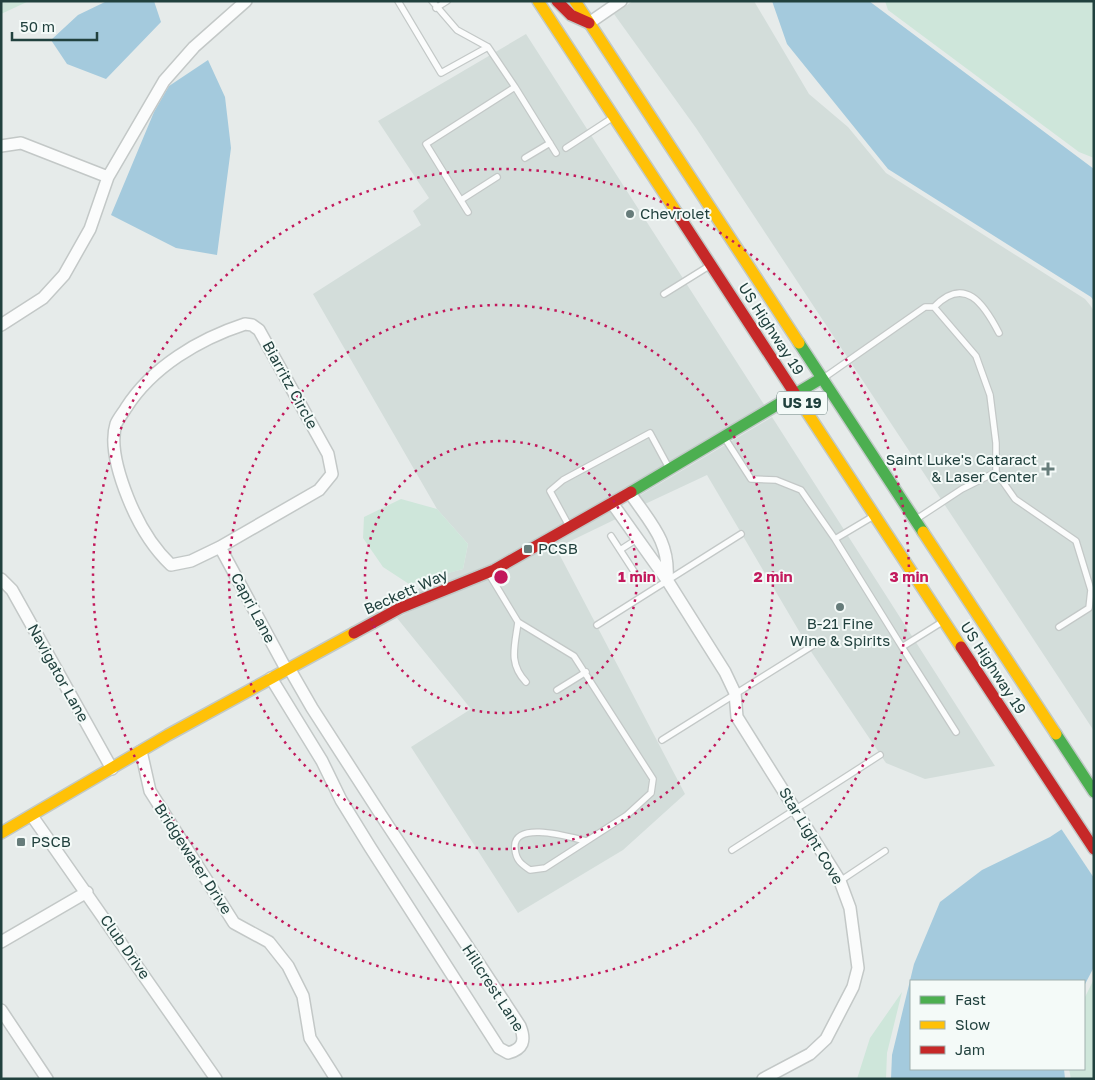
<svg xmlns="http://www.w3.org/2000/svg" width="1095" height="1080" font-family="'Golos Text',sans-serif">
	<rect width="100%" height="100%" fill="#e6ebea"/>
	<path fill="#d3ddda" d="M633,1H754L809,94L848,127L886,173L1085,299L1090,305L1094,311V731L696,128L614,14Z
		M526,34L765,406L692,450L491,564L405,599L436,576L463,569L468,544L437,509L313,294L421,225L413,211L429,198L378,121Z
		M772,417L995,766L925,779L886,763L812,653L707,475L645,504L639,496Z
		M611,511L616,519L556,548L685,794L623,850L518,913L411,747L471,709L397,618Z"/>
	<path fill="#cee6da" d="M1,1H29L1,14Z
		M885,1H1094V158L1079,152L888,10Z
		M401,499L437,509L468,544L463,569L409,584L383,567L363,538L364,517Z
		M1094,979V1079H1071L1069,1069H1084V999Z
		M902,992L887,1053L886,1079H857L870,1038Z"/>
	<path fill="#a4cadd" d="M107,1H154L161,22L106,79L67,64L51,40L78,15Z
		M772,1H869L1094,169V301L1091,297L888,169L787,44Z
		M208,60L225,97L231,148L217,255L176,248L111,215L154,112L169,86Z
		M1094,808V967L1084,986V981H911V1069H1064L1065,1079H891L892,1055L914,964L940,902L982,870L1050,837Z"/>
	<path fill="#e6ebea" d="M1094,806V878L1060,827Z"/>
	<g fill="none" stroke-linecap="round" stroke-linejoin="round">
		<defs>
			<path id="lane" d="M398,1L441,73L488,47
				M432,1L457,30L488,47L515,87
				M436,8L447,1
				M566,148L612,118
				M525,158L550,143
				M461,200L497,177
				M468,212L426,144L515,87L556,153
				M664,294L709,266
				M934,307C965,275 984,304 999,333
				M825,377L925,307H934L976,356L990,395L996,443V472L1015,499L1076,541L1091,590L1089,608L1059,627
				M726,440L751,479L776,480L801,490L835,539
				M872,517L835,539L902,647L942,622
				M918,518L962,489L996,472
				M569,526L550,491L563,480L650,433L669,468
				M611,536L635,573
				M620,550L637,539
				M489,574L518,622L574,656L653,779L651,793L627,815L545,868L530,870C521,864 516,860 515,849C511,819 573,838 586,841
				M518,622C515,646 508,663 526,682
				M597,625L741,534
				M902,647L956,732
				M557,690L586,672
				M662,740L812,646
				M732,850L880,755
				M840,881L885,851"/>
			<path id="street" d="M589,23L621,1
				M1,146L21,143L108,177
				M245,324L252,325L259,330L328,454L332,474L319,490L220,547L191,561L171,565C152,547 138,523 128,498C120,478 109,446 116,424C118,419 123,413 126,408C152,367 199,339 245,324Z
				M1,325L43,298L64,275L90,229L108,177L164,81L194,47L246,1
				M630,493C651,524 670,541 667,580
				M612,503L667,580L725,672L735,693L737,717L840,881L850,908L858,968L853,987L826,1039L810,1054L763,1079
				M220,547L286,669
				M1,579L12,590L112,769
				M271,678L322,761L341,800L370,847L499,1048L508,1053C523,1049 526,1041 520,1026L381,815L312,708L289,668
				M141,751L150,791L234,923L269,942L288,966L303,996L310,1038L336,1079
				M32,816L216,1079
				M1,942L87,892
				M1,1010L47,1079"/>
			<path id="fast" d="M799,343L923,532
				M631,492L822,378
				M1056,734L1094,792"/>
			<path id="slow" d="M538,1L677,213
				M575,1L799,343
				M799,400L961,647
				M923,532L1056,734
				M1,833L168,735L354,633"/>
			<path id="jam" d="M557,1L571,15L589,23
				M677,213L799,400
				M354,633L400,608L494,570L631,492
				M961,647L1094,849"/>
		</defs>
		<use href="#lane" stroke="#c3c8c7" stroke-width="8"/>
		<use href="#street" stroke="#c3c8c7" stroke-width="14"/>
		<use href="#fast" stroke="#c1c9c7" stroke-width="14"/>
		<use href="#slow" stroke="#c1c9c7" stroke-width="14"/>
		<use href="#jam" stroke="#c1c9c7" stroke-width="14"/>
		<use href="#lane" stroke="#fbfcfc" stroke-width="5.5"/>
		<use href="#street" stroke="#fbfcfc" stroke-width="11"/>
		<use href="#fast" stroke="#4caf50" stroke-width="11"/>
		<use href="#slow" stroke="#ffc107" stroke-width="11"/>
		<use href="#jam" stroke="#c62828" stroke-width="11"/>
	</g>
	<g fill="none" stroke="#c2185b" stroke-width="2.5" stroke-dasharray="2.5 5">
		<circle cx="501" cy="577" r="136"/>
		<circle cx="501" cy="577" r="272"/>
		<circle cx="501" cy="577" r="408"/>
	</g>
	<g fill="#667c7a" stroke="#f4faf8" stroke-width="2">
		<circle cx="630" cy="214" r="5"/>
		<path d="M1045.5 461.5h5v5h5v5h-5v5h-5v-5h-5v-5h5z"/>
		<rect x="523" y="544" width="10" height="10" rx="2.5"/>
		<circle cx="840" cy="607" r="5"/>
		<rect x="16" y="837" width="10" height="10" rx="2.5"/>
	</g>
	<g text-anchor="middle" stroke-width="4" stroke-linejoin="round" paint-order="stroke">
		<rect fill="#f4faf8" stroke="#607876" stroke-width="1" x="777" y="391.5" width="50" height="23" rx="4"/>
		<g font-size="14" font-weight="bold" fill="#21413e">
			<text x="802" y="408">US 19</text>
		</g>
		<g font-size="15" fill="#21413e" stroke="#f4faf8" text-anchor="start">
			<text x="640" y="219">Chevrolet</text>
			<text x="1037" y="465" text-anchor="end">Saint Luke's Cataract<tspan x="1037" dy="17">&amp; Laser Center</tspan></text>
			<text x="538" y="554">PCSB</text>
			<text x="840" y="629" text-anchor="middle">B-21 Fine<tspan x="840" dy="17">Wine &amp; Spirits</tspan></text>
			<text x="31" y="847">PSCB</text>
		</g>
		<g font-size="15" fill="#21413e" stroke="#f4faf8">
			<text transform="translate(771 329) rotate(57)" y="5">US Highway 19</text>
			<text transform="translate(290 385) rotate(61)" y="5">Biarritz Circle</text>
			<text transform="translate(406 592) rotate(-24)" y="5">Beckett Way</text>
			<text transform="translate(253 608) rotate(62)" y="5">Capri Lane</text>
			<text transform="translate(993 668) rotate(57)" y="5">US Highway 19</text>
			<text transform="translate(58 673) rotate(61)" y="5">Navigator Lane</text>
			<text transform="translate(811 836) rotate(59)" y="5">Star Light Cove</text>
			<text transform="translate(193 859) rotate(57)" y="5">Bridgewater Drive</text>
			<text transform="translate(125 947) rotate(55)" y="5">Club Drive</text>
			<text transform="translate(493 988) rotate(57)" y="5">Hillcrest Lane</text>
		</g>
	</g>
	<circle cx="501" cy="577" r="8" fill="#c2185b" stroke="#f4faf8" stroke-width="2.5"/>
	<g font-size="15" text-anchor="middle" font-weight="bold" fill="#c2185b" stroke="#f4faf8" stroke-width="4" stroke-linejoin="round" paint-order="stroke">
		<text x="637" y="582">1 min</text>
		<text x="773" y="582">2 min</text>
		<text x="909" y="582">3 min</text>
	</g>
	<rect width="1095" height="1080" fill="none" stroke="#21413e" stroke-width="5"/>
	<rect x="910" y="980" width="175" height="90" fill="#f4faf8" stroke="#a0b0ae"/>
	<rect x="920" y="996" width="25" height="8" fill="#4caf50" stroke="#a0b0ae"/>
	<text x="955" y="1005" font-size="15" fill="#21413e">Fast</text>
	<rect x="920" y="1021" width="25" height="8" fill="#ffc107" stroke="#a0b0ae"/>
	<text x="955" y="1030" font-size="15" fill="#21413e">Slow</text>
	<rect x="920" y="1046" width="25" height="8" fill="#c62828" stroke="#a0b0ae"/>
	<text x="955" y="1055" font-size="15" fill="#21413e">Jam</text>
	<path d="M12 32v8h85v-8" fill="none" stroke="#21413e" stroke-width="2.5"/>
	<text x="20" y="32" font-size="15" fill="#21413e" stroke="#f4faf8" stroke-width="4" paint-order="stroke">50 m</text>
</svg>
